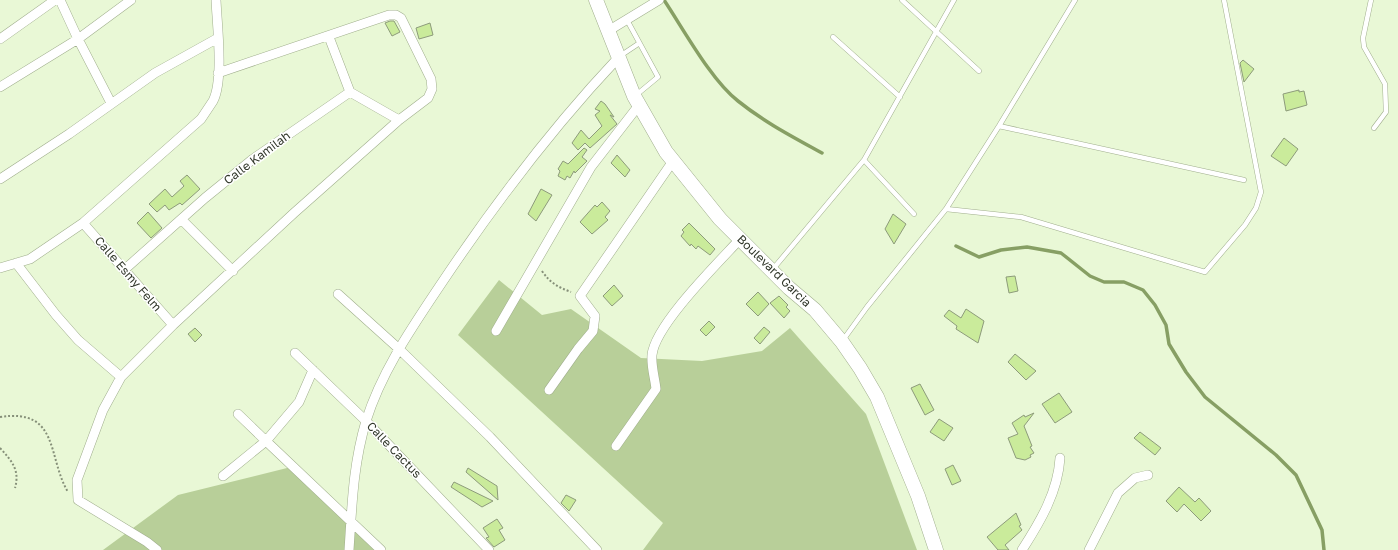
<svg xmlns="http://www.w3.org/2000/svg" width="1398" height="550" font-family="'Golos Text',sans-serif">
	<rect width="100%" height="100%" fill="#e9f8d6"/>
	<path fill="#b8cf99" d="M499,280L542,315L571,309L641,358L702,361L762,351L790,328L866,414L917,550H643L663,523L458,335Z
		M291,467L382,550H103L178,495Z"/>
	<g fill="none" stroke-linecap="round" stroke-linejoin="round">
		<path stroke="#879f64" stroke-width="3.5" d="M664,0C684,30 711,80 738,101C764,122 793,137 822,153
			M956,246L979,257L1001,250L1027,247L1061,253L1090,276L1104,282H1124L1143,290L1155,305L1166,325L1169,344L1186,372L1205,397L1276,455L1296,475L1322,530L1324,550"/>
	</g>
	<path fill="#caeb9b" stroke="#8d9b7b" d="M390,21H394L400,32L392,36L385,23Z
		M430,23L433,35L419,39L416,28Z
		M1243,60L1254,69L1244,82L1240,63Z
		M1299,90V92L1304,91L1307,105L1286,111L1283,94Z
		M601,101L605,104L614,117L610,115L617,124L590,148L585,143L578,150L572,143L581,130L589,139L602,126L595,115L600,111L595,109Z
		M1284,138L1298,149L1286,166L1271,156Z
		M584,148L587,150L582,157L587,161L575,173L574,171L570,178L567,176L565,180L558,176L560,171L558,169L563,161L568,164Z
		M617,155L630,170L625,177L611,163Z
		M187,175L200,189L182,205L180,203L169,210L165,205L157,212L149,204L165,189L172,197L184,186L180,181Z
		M541,189L552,195L536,221L528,214Z
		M602,202L610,211L605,217L608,220L592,234L580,222L595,205L597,207Z
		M148,212L162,228L151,238L137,223Z
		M893,214L906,224L894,244L885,229Z
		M689,223L715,249L710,255L698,246L696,249L691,244L690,246L681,236L684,232L682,230Z
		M1015,276L1018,291L1009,293L1006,277Z
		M614,285L623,296L612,306L603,296Z
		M758,292L769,304L758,316L746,304Z
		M779,296L788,305L786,307L790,311L784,318L770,303Z
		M966,309L984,321L978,343L956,329L957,326L944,316L949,310L961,318Z
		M709,321L715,327L706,336L700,330Z
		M764,327L770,332L760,344L754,338Z
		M195,328L202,335L195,342L188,334Z
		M1015,354L1036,371L1026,380L1008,362Z
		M920,384L934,410L925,415L911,388Z
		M1059,393L1072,412L1055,423L1042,404Z
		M1034,413L1024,426L1032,446L1030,447L1034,453L1030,455L1031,457L1025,460L1016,458L1008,438L1018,434L1012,423L1024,415L1025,417Z
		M939,419L953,428L944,441L930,432Z
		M1140,432L1161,448L1155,455L1134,438Z
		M953,465L961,481L952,485L945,469Z
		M468,468L497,486L498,500L466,472Z
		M454,482L493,501L482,507L451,487Z
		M1179,487L1195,502L1199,498L1211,511L1201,521L1184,504L1177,512L1166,501Z
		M566,495L576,500L569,511L561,503Z
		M1016,513L1021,525L1019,526L1022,530L1005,545L1009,550H998L987,537Z
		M497,519L503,528L499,530L505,540L494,547L486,538L489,537L483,528Z"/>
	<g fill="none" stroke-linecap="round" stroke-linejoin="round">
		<defs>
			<path id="service" d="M902,0L979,71
				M1371,0L1363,38L1364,47L1385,84L1386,112L1374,128
				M627,20L658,77L635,96
				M833,37L900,97
				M620,56L638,44
				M999,126L1244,180
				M864,160L914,214
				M946,209L999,126L1075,0
				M773,269L864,160L954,0
				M843,340L867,307L946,209L1021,217L1205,272L1245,225L1256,208L1261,192L1224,0"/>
			<path id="minor" d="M60,0L78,39L111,103
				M608,31L659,0
				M329,37L350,92
				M0,39L55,0
				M0,87L78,39L131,0
				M350,92L399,120
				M0,179L69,134L155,73L218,38
				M182,220L233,271
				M83,223L173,325
				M16,263L56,315L78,340L121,377
				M0,268L30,259L83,223L201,119C205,113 209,107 213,101C224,80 217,24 216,0
				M124,270L205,198L253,159L350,92
				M338,294L398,348L490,437L597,550
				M496,331L591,167L639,105
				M295,353L366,421L489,550
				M549,390L578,349L593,331L595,316L580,296L673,161
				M238,414L266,441L299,402L313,370
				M616,446L656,389C655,379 651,366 652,355C655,325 718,263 740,239
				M223,476L266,441L381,550
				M157,550L147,542L78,500L77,480L103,410L121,377L173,325L294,213L399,120L428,98L432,89L431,79L401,18L396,15H389L218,73
				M349,550C352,505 353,465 366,421C382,370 413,326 443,281C496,202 553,127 618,58
				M1022,550C1040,522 1058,492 1060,458
				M1089,550L1118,493L1135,478L1148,475"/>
			<path id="primary" d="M596,0L634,96L666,152L720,219L789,288L815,310L842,342L860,368L877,397L918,496L936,550"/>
		</defs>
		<use href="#service" stroke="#a0ae8d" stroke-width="5.5"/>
		<use href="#minor" stroke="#a0ae8d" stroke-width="10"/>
		<use href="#primary" stroke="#a0ae8d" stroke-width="15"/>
		<path stroke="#869079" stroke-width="2" stroke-dasharray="2 2" stroke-linecap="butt" d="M542,271C550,283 558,287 571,292
			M0,417C60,408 47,457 68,492
			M0,448C12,461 20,470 15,488"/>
		<use href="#service" stroke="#fff" stroke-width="4.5"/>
		<use href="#minor" stroke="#fff" stroke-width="9"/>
		<use href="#primary" stroke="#fff" stroke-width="14"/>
	</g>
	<g text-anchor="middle" stroke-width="3" stroke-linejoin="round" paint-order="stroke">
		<g font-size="12" fill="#32382b" stroke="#fff">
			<text transform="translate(257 158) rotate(-37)" y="4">Calle Kamilah</text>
			<text transform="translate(774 271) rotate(44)" y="4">Boulevard Garcia</text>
			<text transform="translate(128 274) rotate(49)" y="4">Calle Esmy Felm</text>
			<text transform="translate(394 450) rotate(46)" y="4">Calle Cactus</text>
		</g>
	</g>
</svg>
